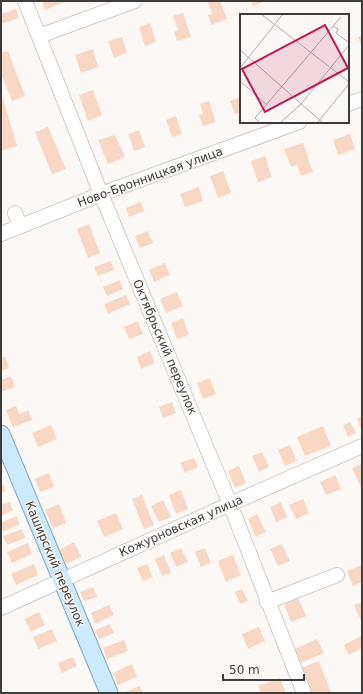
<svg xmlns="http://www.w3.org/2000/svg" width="363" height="694" font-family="'DejaVu Sans',sans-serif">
	<rect width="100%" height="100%" fill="#fcf8f6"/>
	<path fill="#f8d7c4" d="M42,1H67L45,10Z
		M211,1H220L227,19L211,25L208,15L212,14L208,2Z
		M251,1H266L253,6Z
		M16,9L19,18L1,24V14Z
		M183,13L191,37L177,41L174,32L178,30L173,16Z
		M150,23L156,42L145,46L139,27Z
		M362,36V47L358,37Z
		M122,37L127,53L114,58L108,41Z
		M93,49L98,67L81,73L75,55Z
		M8,51L25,96L12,101L1,74V53Z
		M93,90L102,115L88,121L79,95Z
		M241,91V112L235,114L230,101L241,97L239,92Z
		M1,92L17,146L1,151Z
		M209,101L216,122L203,126L199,115L203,114L200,104Z
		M176,116L182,134L172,137L166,120Z
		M48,127L66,169L52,174L35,132Z
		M139,130L145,147L134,151L128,134Z
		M350,134L355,149L338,155L333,140Z
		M115,135L125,157L108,164L98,140Z
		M303,143L313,172L301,176L297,165L291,167L284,149Z
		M265,156L272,177L258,182L251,161Z
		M223,171L231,193L218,198L210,176Z
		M199,187L203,201L185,207L180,194Z
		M141,202L144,211L129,217L126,208Z
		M89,224L100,253L88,258L77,229Z
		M148,231L153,243L140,248L135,236Z
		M111,261L114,270L98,276L94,267Z
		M165,263L170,275L154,282L149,270Z
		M120,280L123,289L107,296L103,287Z
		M177,292L183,306L166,313L160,299Z
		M126,295L130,304L108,314L104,304Z
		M183,318L189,335L177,339L171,323Z
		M138,321L143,334L129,339L124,327Z
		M150,351L155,363L141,369L137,357Z
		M5,356L9,368L1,371V358Z
		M11,376L15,387L1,392V380Z
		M210,378L216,394L203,399L197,383Z
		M172,402L176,413L163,418L159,407Z
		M16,406L19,414L28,410L32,420L13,427L6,410Z
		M362,416V431L357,419Z
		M350,422L356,433L348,437L343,425Z
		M51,425L57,439L38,447L32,433Z
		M323,426L331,446L305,456L297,437Z
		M290,445L297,461L285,466L278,450Z
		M262,452L269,467L259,472L252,456Z
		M194,458L198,467L185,473L180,463Z
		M362,464V490L352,468Z
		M239,466L246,483L235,488L228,471Z
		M49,473L54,487L40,492L35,479Z
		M335,475L341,489L326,495L320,482Z
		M1,481L6,491L1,493Z
		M181,490L188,509L176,514L169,495Z
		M142,495L154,525L144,529L132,499Z
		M303,499L309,513L296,519L289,505Z
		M163,500L171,517L159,522L151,506Z
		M10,502L13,510L1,516V505Z
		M281,502L287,517L276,522L270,507Z
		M59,504L66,523L53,528L45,510Z
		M116,513L123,529L104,537L97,521Z
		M257,514L266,532L256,537L248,519Z
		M16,516L20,524L3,532L1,523Z
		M22,529L25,538L7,545L3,536Z
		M74,542L81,557L66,564L59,550Z
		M28,543L32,554L12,563L7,552Z
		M282,544L290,561L278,566L270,549Z
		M181,548L188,562L176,567L170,553Z
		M205,548L211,563L201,567L195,552Z
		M164,555L171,573L162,576L155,559Z
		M233,555L241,575L226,582L218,561Z
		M34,564L38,575L16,585L11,574Z
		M147,564L153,577L143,581L137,568Z
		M362,565V582L353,586L347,571Z
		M93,587L97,597L84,601L80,592Z
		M242,589L248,601L240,604L235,592Z
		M298,598L306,616L291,622L284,604Z
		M362,602V620L361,621L354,605Z
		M109,605L114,615L95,624L91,613Z
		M39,612L45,625L31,632L25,619Z
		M110,624L114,633L99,639L95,630Z
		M259,627L265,641L248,649L242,634Z
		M52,629L57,641L38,649L33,637Z
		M361,636L362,648L349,655L344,645Z
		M317,639L324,653L299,664L293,650Z
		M124,640L128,651L107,659L103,648Z
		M73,657L77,666L62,673L58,663Z
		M319,661L331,693H311L301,668Z
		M132,664L137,677L118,685L113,673Z
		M280,678L286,693H261L258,686Z
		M140,686L143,693H123Z"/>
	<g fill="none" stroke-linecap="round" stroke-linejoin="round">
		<defs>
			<path id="minor" d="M25,1L101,194L230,504L304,693
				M39,36L135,1
				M348,104L362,99
				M15,213L20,226
				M1,234L101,194L299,122
				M267,602L337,575
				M1,608L230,504L362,446"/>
			<path id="major" d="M1,434L109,693"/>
		</defs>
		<use href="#minor" stroke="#d1cecc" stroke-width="16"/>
		<use href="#major" stroke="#83a4b9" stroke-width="19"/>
		<use href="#minor" stroke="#fff" stroke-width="14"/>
		<use href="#major" stroke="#cbeafd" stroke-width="17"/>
	</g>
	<g text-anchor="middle" stroke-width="3" stroke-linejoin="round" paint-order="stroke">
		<g font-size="12" fill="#3e3c3c" stroke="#fcf8f6">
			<text transform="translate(150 177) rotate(-20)" y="4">Ново-Бронницкая улица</text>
			<text transform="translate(165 347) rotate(67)" y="4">Октябрьский переулок</text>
			<text transform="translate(181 526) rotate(-24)" y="4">Кожурновская улица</text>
			<text transform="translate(55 564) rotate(67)" y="4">Каширский переулок</text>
		</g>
	</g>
	<g transform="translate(240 14)">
		<rect width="109" height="109" fill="#fcf8f6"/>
		<path fill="none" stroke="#b0adac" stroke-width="1" d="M21,0L109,68M93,12L98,15L96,19L108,28M0,36L83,109M0,54L43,0M0,67L27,91M20,109L15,104L101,3M40,109L61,90L109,31M77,109L109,70"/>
		<path fill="#c2185b" fill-opacity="0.15" stroke="#c2185b" stroke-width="2" d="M85,11L108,54L25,98L2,55Z"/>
		<rect width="109" height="109" fill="none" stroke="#3e3c3c" stroke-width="2"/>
	</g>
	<rect width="363" height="694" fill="none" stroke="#3e3c3c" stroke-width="4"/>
	<path d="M223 674v6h81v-6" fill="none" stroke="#3e3c3c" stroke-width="2"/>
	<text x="229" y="674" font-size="12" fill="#3e3c3c" stroke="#fcf8f6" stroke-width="3" paint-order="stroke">50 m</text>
</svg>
